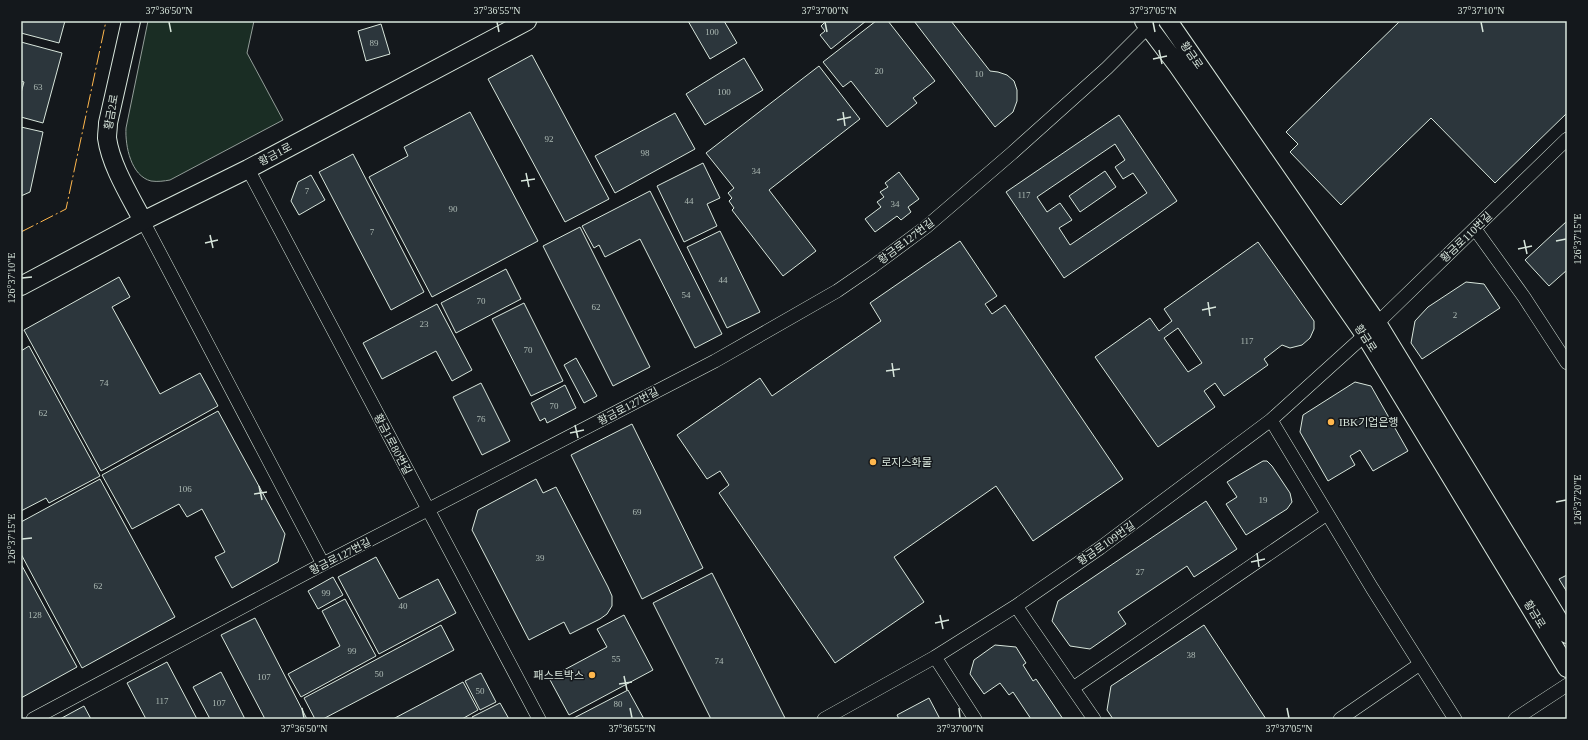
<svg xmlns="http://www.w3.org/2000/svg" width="1588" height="740" font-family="'Times New Roman','Noto Sans KR',serif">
	<rect width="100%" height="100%" fill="#14181c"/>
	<path fill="#1a2d24" stroke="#939e99" d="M148,21H254L247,53L283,120L170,180C164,181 158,182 151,181C131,176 125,146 126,128Z"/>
	<path fill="#2c363c" stroke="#d8e6dc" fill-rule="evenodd" d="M21,21H65L59,43L21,33Z
		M688,21H724L737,43L710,59Z
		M826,21H866L831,49L820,35L825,31L821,26Z
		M876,21H888L935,81L913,98L917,103L887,127L851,81L843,87L823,62Z
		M914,21H951L990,71L998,72L1007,75L1014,81L1017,90V101L1013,112L995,127Z
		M1400,21H1567V113L1495,183L1431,118L1341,205L1290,152L1298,144L1286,132Z
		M381,24L390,54L366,61L358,31Z
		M21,42L62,53L43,123L21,117V93L24,82L21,81Z
		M532,55L609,199L565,222L488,79Z
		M744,58L763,90L705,125L686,94Z
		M819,66L860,119L769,190L816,251L783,276L732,210L734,208L729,201L732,198L728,193L734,188L706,153Z
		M470,112L538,241L432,297L369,177L408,156L404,147Z
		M675,113L695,149L615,193L595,156Z
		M1119,115L1177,201L1064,278L1006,192ZM1115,144L1125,160L1115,167L1123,179L1133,173L1147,193L1070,245L1059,228L1072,220L1060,203L1047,212L1037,197Z
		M21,127L43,132L30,192L21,196Z
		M353,154L424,292L391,310L319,172Z
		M703,163L720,198L707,204L717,226L684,242L657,186Z
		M1105,171L1116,187L1080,212L1069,196Z
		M899,172L919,199L908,207L911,212L901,220L897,216L875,232L865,219L881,207L877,202L884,197L880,192L888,187L885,183Z
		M311,175L325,200L299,215L291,201L298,182Z
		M650,191L722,334L695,348L640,239L605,257L599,245L594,248L582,226Z
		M1567,221V270L1549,286L1525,260Z
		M580,227L650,367L613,386L543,246Z
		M720,231L760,312L727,328L687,247Z
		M960,241L997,296L985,304L992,314L1005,305L1123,479L1033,541L996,486L894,557L924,602L835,663L719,493L729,485L720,471L707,479L677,435L760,378L772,396L881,321L870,303Z
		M1258,242L1314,321V329L1310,338L1302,345L1290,348L1282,345L1264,359L1268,365L1224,396L1215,383L1204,391L1215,407L1158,447L1095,357L1150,318L1159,331L1172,321L1164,309ZM1178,328L1202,363L1188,372L1164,338Z
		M506,269L521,299L456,333L441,303Z
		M119,277L130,297L112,307L160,394L200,373L218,406L101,471L24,330Z
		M1466,282L1484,284L1500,308L1422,359L1411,343L1415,321L1428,307Z
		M524,303L563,381L531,396L492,319Z
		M437,304L472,370L452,381L436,351L382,379L363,343Z
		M29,346L100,476L49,503L46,498L21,511V351Z
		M576,358L597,396L584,403L564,365Z
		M1355,382L1371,386L1408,451L1373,471L1360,450L1350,456L1355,465L1328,481L1300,432L1303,415Z
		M481,383L510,441L482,455L453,397Z
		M565,385L576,408L547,423L545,418L540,421L531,403Z
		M218,411L285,534L278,562L232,588L215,557L225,552L202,509L187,517L179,504L132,529L102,475Z
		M632,424L703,568L642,599L571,455Z
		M1263,461H1267L1272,466L1290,493L1292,502L1287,509L1246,535L1226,504L1237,497L1227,482Z
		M100,479L175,617L82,668L21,554V522Z
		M536,479L543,493L556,487L608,587L612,596V606L607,614L600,619L570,634L564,622L529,640L472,530L478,510Z
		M1206,501L1237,549L1194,577L1187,566L1118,612L1126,624L1090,649L1070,646L1052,621L1058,601Z
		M376,557L399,599L438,579L456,613L379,654L338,577Z
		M21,564L77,667L21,698Z
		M712,573L785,718L783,719H711L653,603Z
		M1567,575V592L1559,579Z
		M333,577L343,595L318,609L308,591Z
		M345,599L376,656L301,697L288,674L340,646L322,611Z
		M624,615L653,670L569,715L549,678L607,647L597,629Z
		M255,618L307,719H265L221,635Z
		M441,625L454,650L323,719H315L304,698Z
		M1204,625L1266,719H1113L1107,710L1111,686Z
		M995,645L1016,647L1026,663L1023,665L1033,681L1036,679L1063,719H1031L1013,692L1009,695L1000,683L984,694L970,674L974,660Z
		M167,662L197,719H146L127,683Z
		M221,672L245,719H210L193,687Z
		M481,673L496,702L480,710L465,681Z
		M463,682L478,710L462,719H393Z
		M628,690L644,719H572Z
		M929,698L940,719H899L897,715Z
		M500,703L509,719H473L472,717Z
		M84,706L91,719H60Z"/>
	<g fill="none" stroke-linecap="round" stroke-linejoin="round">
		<defs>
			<path id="street" d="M248,169L539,719
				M143,221L323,564
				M1475,229L1524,297L1567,363
				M1271,420L1372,588L1455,719
				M1016,606L1094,719
				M935,657L975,719
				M1073,688L1327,514
				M33,719L323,564L715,361L837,291L872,267L926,227L1011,154L1107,68L1154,21
				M824,719L935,657L1016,606L1100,548L1271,420L1365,335L1567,139
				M1340,719L1420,664
				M1515,719L1567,685"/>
			<path id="secondary" d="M131,21L108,123C108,128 107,133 107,138C111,166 130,196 143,221
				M1144,21L1178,66L1365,335L1567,668
				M1168,21L1377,323L1567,634
				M21,286L143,221L248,169L527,21"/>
		</defs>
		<use href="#street" stroke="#d8e6dc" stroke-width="14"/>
		<use href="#secondary" stroke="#d8e6dc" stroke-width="20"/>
		<use href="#street" stroke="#14181c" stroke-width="13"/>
		<use href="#secondary" stroke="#14181c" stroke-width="18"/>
		<path stroke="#ffb74d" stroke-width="1" stroke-dasharray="14 3 2 3" stroke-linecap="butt" d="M21,232L66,209L106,21"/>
	</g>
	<path fill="none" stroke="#d8e6dc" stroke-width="1.5" d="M169,22L171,32M497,22L499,32M825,22L827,32M1153,22L1155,32M1481,22L1483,32M1159,50L1162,64M1153,59L1167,56M843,112L845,126M837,120L851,117M526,173L529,187M521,181L535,179M210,235L213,248M1524,240L1527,254M1556,241L1566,239M205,243L218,240M1518,249L1532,246M22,278L32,277M1208,302L1210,316M1202,310L1216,307M892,363L894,377M886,371L900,369M575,425L578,438M570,433L584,430M259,486L262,500M254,494L267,492M1556,502L1566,500M22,539L32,538M1257,553L1259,567M1251,562L1265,559M940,615L943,629M935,623L949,620M624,676L627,690M619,684L632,682M302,708L304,718M630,708L632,718M959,708L960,718M1287,708L1289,718"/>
	<g fill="#ffb74d" stroke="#14181c" stroke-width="1.5">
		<circle cx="1331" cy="422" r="4"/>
		<circle cx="873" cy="462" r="4"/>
		<circle cx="592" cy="675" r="4"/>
	</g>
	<g text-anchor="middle" stroke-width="3" stroke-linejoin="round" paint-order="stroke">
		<g font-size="9" fill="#adbab4">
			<text x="712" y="35">100</text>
			<text x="374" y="46">89</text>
			<text x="879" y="74">20</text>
			<text x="979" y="77">10</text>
			<text x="38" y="90">63</text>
			<text x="724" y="95">100</text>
			<text x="549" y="142">92</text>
			<text x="645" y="156">98</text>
			<text x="756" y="174">34</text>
			<text x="307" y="194">7</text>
			<text x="1024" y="198">117</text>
			<text x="689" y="204">44</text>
			<text x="895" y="207">34</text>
			<text x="453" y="212">90</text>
			<text x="372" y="235">7</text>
			<text x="723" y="283">44</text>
			<text x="686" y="298">54</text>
			<text x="481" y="304">70</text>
			<text x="596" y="310">62</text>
			<text x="1455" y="318">2</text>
			<text x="424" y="327">23</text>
			<text x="1247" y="344">117</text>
			<text x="528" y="353">70</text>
			<text x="104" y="386">74</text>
			<text x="554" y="409">70</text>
			<text x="43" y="416">62</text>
			<text x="481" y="422">76</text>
			<text x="185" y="492">106</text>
			<text x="1263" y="503">19</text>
			<text x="637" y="515">69</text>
			<text x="540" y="561">39</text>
			<text x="1140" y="575">27</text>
			<text x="98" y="589">62</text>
			<text x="326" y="596">99</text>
			<text x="403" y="609">40</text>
			<text x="35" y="618">128</text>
			<text x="352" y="654">99</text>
			<text x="1191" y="658">38</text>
			<text x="616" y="662">55</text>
			<text x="719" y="664">74</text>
			<text x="379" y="677">50</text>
			<text x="264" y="680">107</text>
			<text x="480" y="694">50</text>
			<text x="162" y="704">117</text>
			<text x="219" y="706">107</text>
			<text x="618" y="707">80</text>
		</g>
		<g font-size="11" fill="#d8e6dc" stroke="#14181c">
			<text transform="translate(1192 55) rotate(55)" y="4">황금로</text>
			<text transform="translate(111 112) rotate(-80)" y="4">황금2로</text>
			<text transform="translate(275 154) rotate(-28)" y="4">황금1로</text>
			<text transform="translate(1466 237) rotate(-44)" y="4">황금로110번길</text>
			<text transform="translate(906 241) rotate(-37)" y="4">황금로127번길</text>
			<text transform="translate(1366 338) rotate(57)" y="4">황금로</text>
			<text transform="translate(628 406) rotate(-28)" y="4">황금로127번길</text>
			<text transform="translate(393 444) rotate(62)" y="4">황금1로80번길</text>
			<text transform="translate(1106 543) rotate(-35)" y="4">황금로109번길</text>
			<text transform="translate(340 556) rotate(-27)" y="4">황금로127번길</text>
			<text transform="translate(1535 614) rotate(58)" y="4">황금로</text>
		</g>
		<g font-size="11" fill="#d8e6dc" stroke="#14181c" text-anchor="start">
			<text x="1339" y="426">IBK기업은행</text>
			<text x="881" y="466">로지스화물</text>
			<text x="584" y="679" text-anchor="end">패스트박스</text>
		</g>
	</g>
	<rect width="1588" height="740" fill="none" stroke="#14181c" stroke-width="44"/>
	<rect x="22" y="22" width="1544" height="696" fill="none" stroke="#d8e6dc" stroke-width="1.5"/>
	<g font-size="10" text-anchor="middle" fill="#d8e6dc">
		<text x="169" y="14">37°36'50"N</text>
		<text x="497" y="14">37°36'55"N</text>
		<text x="825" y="14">37°37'00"N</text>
		<text x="1153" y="14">37°37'05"N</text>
		<text x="1481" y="14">37°37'10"N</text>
		<text transform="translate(1577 239) rotate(-90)" y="4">126°37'15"E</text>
		<text transform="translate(11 278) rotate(-90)" y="4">126°37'10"E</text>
		<text transform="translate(1577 500) rotate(-90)" y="4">126°37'20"E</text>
		<text transform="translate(11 539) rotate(-90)" y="4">126°37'15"E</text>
		<text x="304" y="732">37°36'50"N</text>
		<text x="632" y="732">37°36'55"N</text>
		<text x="960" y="732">37°37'00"N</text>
		<text x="1289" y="732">37°37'05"N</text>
	</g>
</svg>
